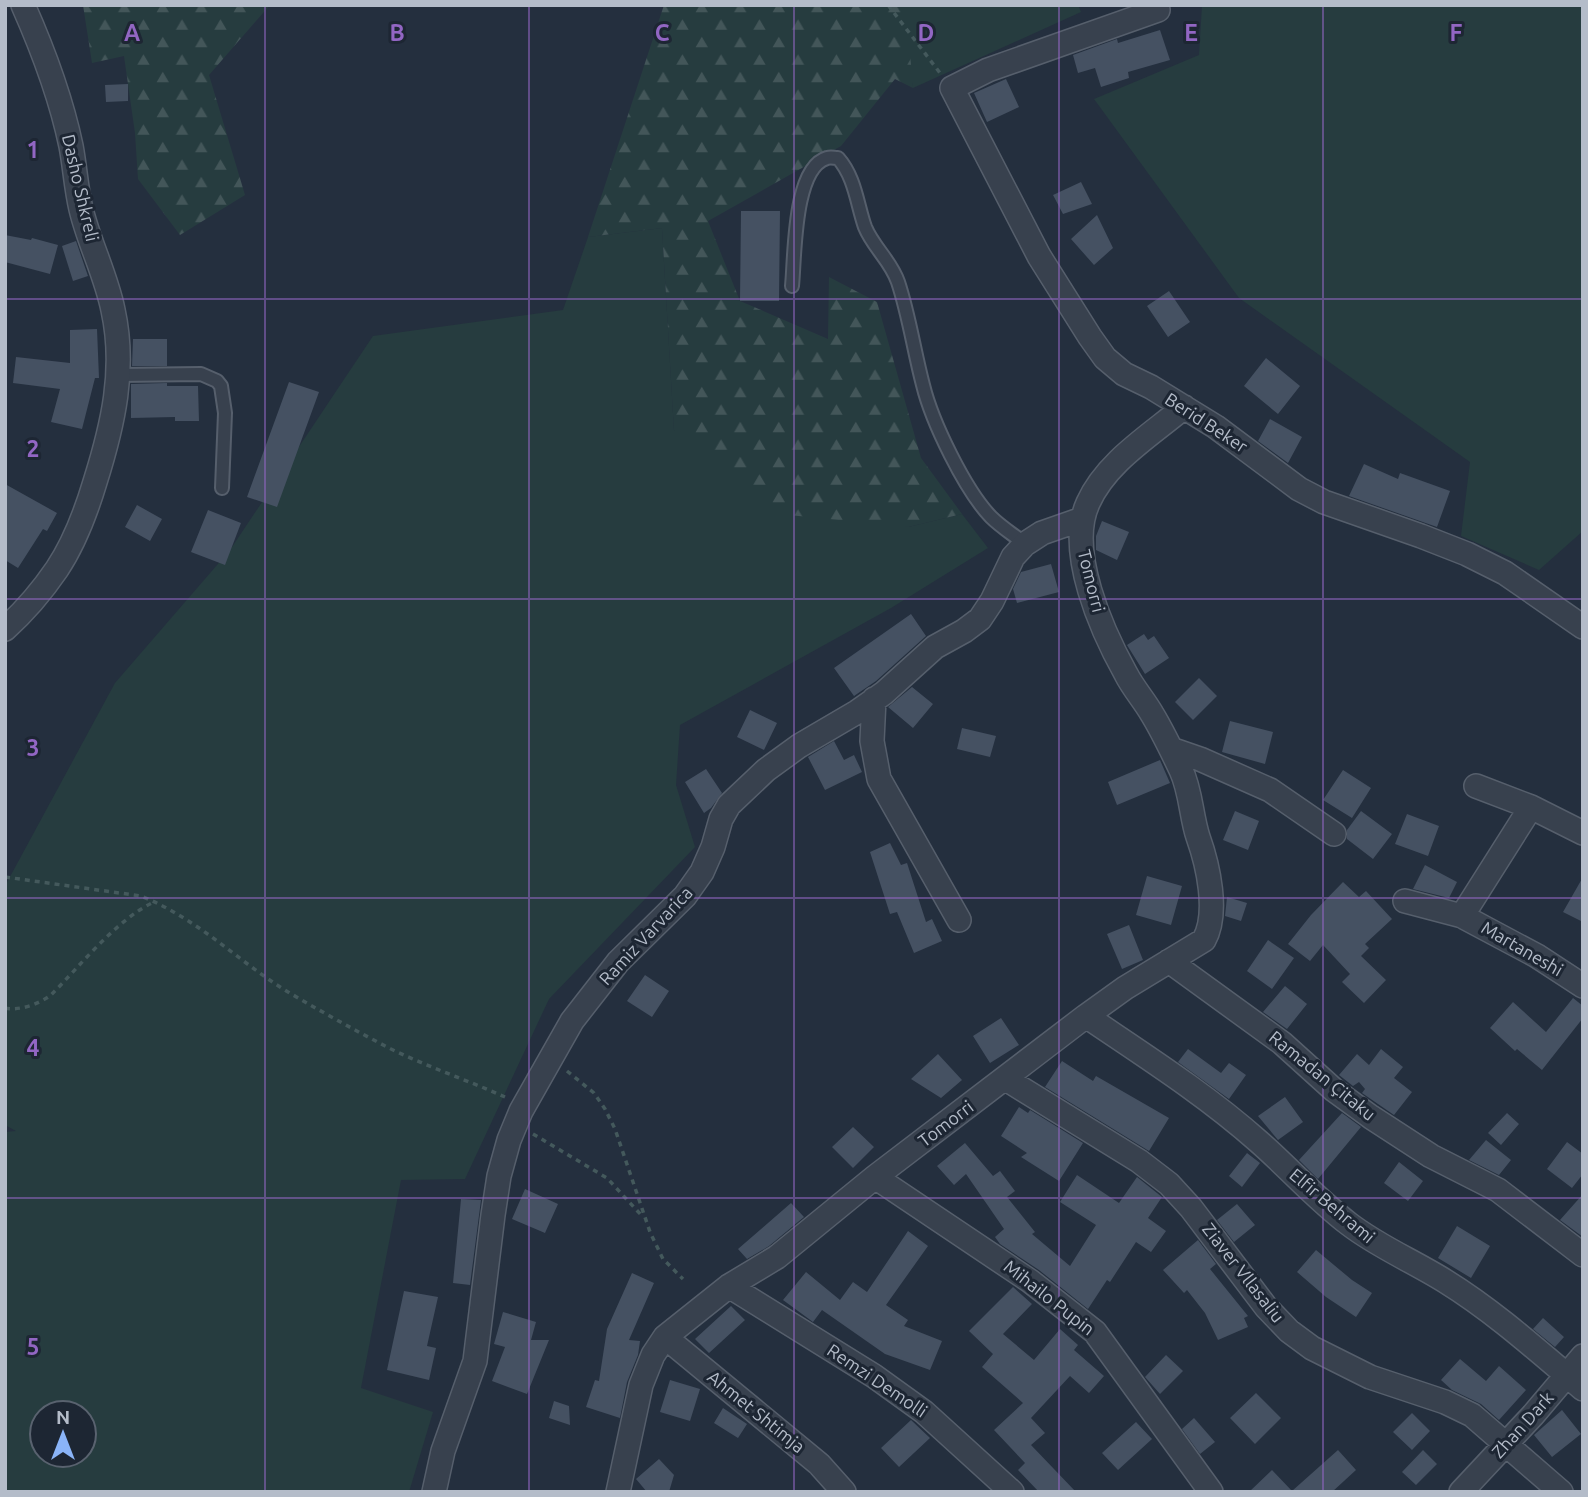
<svg xmlns="http://www.w3.org/2000/svg" width="1588" height="1497" font-family="Ubuntu,sans-serif">
	<defs>
		<pattern id="forest-firs" width="22" height="20" patternUnits="userSpaceOnUse" patternTransform="scale(1.75)"><rect width="22" height="20" fill="#263c3f"/><path d="M5 1l3.5 6h-7zM16 11l3.5 6h-7z" fill="#435659"/></pattern>
	</defs>
	<rect width="100%" height="100%" fill="#242f3e"/>
	<path fill="#263c3f" fill-rule="evenodd" d="M899,5H1078L1081,12L913,88Z
		M1202,5H1583V531L1539,570L1461,536L1470,462L1239,298L1094,99L1199,55Z
		M662,228L674,430L908,527L962,514L988,548L891,608L680,725L676,785L695,847L549,999L465,1179L401,1180L361,1388L433,1412L409,1492H5V1132L16,1131L5,1125V886L115,683L230,550L373,336L563,310L588,237ZM42,1413H84V1455H42Z"/>
	<path fill="url(#forest-firs)" d="M83,5H270L209,75L245,195L180,235L138,179L135,133L124,56L92,63Z
		M664,5H902L908,31L913,88L895,79L841,146L708,221L740,301L828,339L829,277L877,302L921,458L962,514L908,527L779,514L674,430L662,228L588,237Z"/>
	<path fill="#455162" d="M1160,30L1170,60L1128,72L1129,78L1101,87L1095,68L1078,73L1073,55L1117,39L1118,43Z
		M1006,79L1019,107L987,122L974,93Z
		M128,84V101L106,102L105,85Z
		M1081,182L1092,204L1063,214L1053,195Z
		M741,211H780L779,301H740Z
		M1097,215L1113,248L1094,265L1071,239Z
		M5,235L31,240L32,238L58,245L50,274L5,262Z
		M76,241L88,276L73,281L62,246Z
		M1169,291L1190,322L1168,337L1147,306Z
		M97,329L99,378H95L82,429L51,422L60,389L13,383L16,357L70,363V330Z
		M133,339H167V366H132Z
		M1266,358L1300,386L1278,414L1244,386Z
		M289,382L319,392L277,507L247,497Z
		M167,383V386H198L199,421H175V417L131,418V384Z
		M1270,419L1302,437L1288,463L1258,441Z
		M1364,464L1398,479L1400,473L1450,491L1437,527L1349,496Z
		M5,484L57,513L47,531L43,529L18,568L5,560Z
		M137,505L162,519L150,541L125,527Z
		M208,510L241,523L225,565L191,552Z
		M1102,521L1129,532L1117,560L1096,550V536Z
		M1051,564L1059,592L1017,603L1013,589L1021,572Z
		M911,614L926,636L876,681L854,696L834,668Z
		M1144,634L1148,640L1154,636L1169,658L1145,674L1127,645Z
		M1199,678L1217,696L1193,720L1175,702Z
		M912,687L933,704L913,728L888,707Z
		M750,710L777,723L764,750L737,737Z
		M1230,721L1273,732L1265,764L1222,752Z
		M962,728L996,736L990,757L957,749Z
		M834,741L844,760L854,755L862,772L825,790L808,757Z
		M1160,760L1170,783L1117,805L1108,782Z
		M706,769L722,793L711,808L704,813L685,782Z
		M1343,770L1371,788L1352,818L1323,800Z
		M1235,811L1259,821L1248,850L1223,840Z
		M1361,811L1392,834L1373,859L1347,839V830Z
		M1407,814L1439,826L1428,856L1395,844Z
		M890,843L901,865L907,863L926,922L932,919L942,941L914,953L897,912L890,914L870,852Z
		M1425,865L1457,882L1449,898L1413,889Z
		M1147,876L1182,886L1171,925L1136,915Z
		M1583,877V922L1563,912Z
		M1343,882L1359,897L1366,891L1392,919L1365,944L1369,948L1361,956L1386,980L1364,1003L1342,982L1350,974L1323,945L1310,961L1288,944L1311,915Z
		M1227,897L1247,903L1241,921L1225,916Z
		M1129,925L1143,960L1122,969L1107,934Z
		M1268,940L1294,958L1272,989L1247,971Z
		M645,975L669,991L652,1017L627,1001Z
		M1285,986L1307,1004L1287,1029L1263,1012Z
		M1573,998L1583,1006V1018L1542,1070L1517,1049L1515,1051L1490,1028L1513,1002L1546,1032Z
		M1001,1018L1019,1045L990,1063L973,1036Z
		M1188,1049L1221,1073L1229,1063L1246,1075L1229,1099L1178,1062Z
		M1381,1049L1403,1067L1394,1078L1412,1092L1394,1115L1362,1093L1365,1089L1359,1082L1353,1086L1339,1075L1357,1054L1369,1065Z
		M938,1054L962,1080L941,1098L911,1079Z
		M1062,1061L1093,1081L1096,1076L1169,1118L1149,1151L1045,1087Z
		M1285,1097L1303,1122L1278,1140L1258,1116Z
		M1019,1107L1028,1113L1030,1110L1083,1143L1059,1181L1021,1157L1027,1153L1001,1136Z
		M1342,1113L1361,1127L1318,1179L1299,1160Z
		M1507,1113L1519,1124L1501,1145L1488,1133Z
		M853,1127L874,1147L853,1168L832,1147Z
		M1486,1140L1511,1160L1499,1175L1469,1160Z
		M1567,1142L1583,1154V1174L1572,1188L1547,1169Z
		M965,1143L993,1176L1000,1171L1015,1191L1007,1197L1035,1232L1032,1234L1070,1266L1096,1225L1060,1202L1077,1175L1119,1203L1137,1177L1162,1197L1148,1218L1166,1231L1151,1252L1136,1242L1110,1282L1107,1280L1088,1309L1039,1270L1000,1244L995,1237L1004,1229L966,1174L954,1185L937,1166Z
		M1247,1153L1260,1163L1242,1187L1229,1176Z
		M1399,1162L1423,1181L1408,1201L1384,1183Z
		M525,1189L558,1204L545,1233L512,1219Z
		M1583,1194V1237L1560,1220Z
		M461,1199L481,1200L470,1285L453,1283Z
		M791,1203L804,1217L769,1246L747,1259L738,1249Z
		M1237,1204L1255,1225L1234,1242L1217,1220Z
		M1457,1226L1490,1246L1471,1278L1438,1258Z
		M908,1231L928,1246L886,1305L908,1320L904,1326L942,1341L930,1370L885,1354L822,1310L813,1322L783,1300L806,1272L840,1300L853,1282L867,1292Z
		M1198,1240L1216,1264L1210,1269L1248,1316L1244,1318L1248,1327L1218,1340L1205,1313L1187,1290L1184,1293L1163,1270Z
		M1316,1250L1352,1280L1372,1293L1356,1317L1326,1297L1297,1272Z
		M632,1273L654,1283L629,1340L640,1341L638,1355L627,1382L620,1418L586,1407L595,1380L599,1381L607,1329Z
		M1013,1287L1032,1304L1003,1334L1034,1360L1060,1329L1078,1345L1074,1350L1104,1376L1089,1393L1070,1376L1031,1418L1045,1433L1031,1445L1076,1492H1039L1018,1470L1025,1463L994,1430L1023,1403L982,1367L993,1354L969,1331Z
		M404,1291L438,1297L427,1346L436,1348L429,1380L387,1370Z
		M731,1306L745,1320L709,1353L695,1339Z
		M503,1312L536,1322L531,1340H549L527,1394L492,1381L505,1347L494,1344Z
		M1543,1318L1564,1337L1555,1347L1533,1329Z
		M1166,1355L1183,1371L1160,1394L1145,1377Z
		M1460,1359L1486,1381L1499,1366L1526,1390L1499,1420L1481,1404L1452,1390L1441,1380Z
		M670,1380L700,1389L690,1421L660,1412Z
		M1256,1393L1281,1418L1255,1444L1230,1418Z
		M554,1401L569,1406L570,1425L549,1418Z
		M723,1408L747,1424L738,1438L714,1423Z
		M1562,1410L1581,1434L1552,1457L1534,1435Z
		M1412,1413L1430,1431L1412,1450L1393,1432Z
		M1194,1418L1215,1442L1200,1454L1182,1429Z
		M911,1420L930,1438L899,1467L881,1448Z
		M1136,1422L1152,1439L1118,1470L1102,1453Z
		M1338,1450L1356,1470L1332,1492H1249L1272,1470L1292,1491Z
		M1423,1450L1437,1464L1416,1485L1402,1472Z
		M659,1459L674,1475L669,1492H647L636,1479Z"/>
	<g fill="none" stroke-linecap="round" stroke-linejoin="round">
		<defs>
			<path id="service" d="M792,286C795,257 793,168 827,158C831,157 834,158 838,158C855,177 857,204 865,227C873,247 891,261 898,282C909,315 914,351 923,385C932,422 965,490 991,517C1001,527 1014,535 1025,544
				M119,375L201,374L217,381L221,386L225,413L222,488"/>
			<path id="minor" d="M1158,10L988,70L952,88L1039,256L1090,337L1105,358L1124,374L1151,387L1216,427L1299,489L1324,502L1421,536L1467,554L1505,573L1583,627
				M5,629C25,611 42,591 57,569C75,542 86,512 95,482C113,425 126,369 113,310C106,275 89,243 81,209C76,188 75,167 71,146C61,98 43,50 23,5
				M874,699L872,741L879,779L959,920
				M1171,749L1200,759L1270,790L1334,834
				M1476,786L1531,807L1583,833
				M1531,807L1462,916L1537,956L1583,986
				M1405,901L1462,916
				M1169,961L1282,1043L1334,1090L1371,1117L1431,1156L1498,1190L1583,1255
				M1086,1016C1145,1056 1205,1094 1258,1141C1289,1168 1316,1199 1349,1224C1379,1247 1413,1261 1445,1281C1495,1312 1538,1351 1583,1389
				M1006,1079L1139,1161L1169,1184L1191,1208L1266,1307L1289,1331L1312,1348L1370,1377L1445,1402L1472,1415L1561,1492
				M875,1177L1030,1281L1095,1332L1211,1492
				M729,1286L874,1376L924,1412L1012,1492
				M665,1337L819,1464L844,1492
				M434,1492L443,1451L475,1361L493,1215L499,1176L509,1140L521,1111L572,1021L618,962L685,896L702,872L713,847L721,819L729,805L766,770L799,746L857,712L884,693L935,647L964,631L980,619L992,601L1013,557L1025,544L1042,533L1082,519
				M618,1492L641,1385L653,1355L665,1337L729,1286L777,1257L875,1177L1086,1016L1125,988L1204,940C1219,913 1208,865 1198,837C1191,816 1191,791 1181,770C1172,751 1163,732 1152,714C1144,700 1133,688 1126,674C1102,631 1066,551 1088,503C1106,462 1151,435 1184,407
				M1461,1492L1533,1415L1583,1356"/>
		</defs>
		<use href="#service" stroke="#565f6c" stroke-width="16"/>
		<use href="#minor" stroke="#565f6c" stroke-width="26"/>
		<path stroke="#44595c" stroke-width="3.5" stroke-dasharray="5 5" stroke-linecap="butt" d="M888,5L940,73
			M5,877L141,896C200,920 236,960 288,992C322,1012 356,1031 391,1049C428,1067 467,1080 505,1097
			M5,1008C20,1011 39,1004 51,995C80,966 117,919 154,902
			M567,1071L594,1093L605,1109L615,1129L650,1232L663,1259L683,1279
			M533,1134L607,1178L643,1217"/>
		<use href="#service" stroke="#38414e" stroke-width="12"/>
		<use href="#minor" stroke="#38414e" stroke-width="23"/>
	</g>
	<path fill="none" stroke="#9266c3" stroke-width="2" stroke-opacity="0.55" d="M265,5V1492M529,5V1492M794,5V1492M1059,5V1492M1323,5V1492M5,299H1583M5,599H1583M5,898H1583M5,1198H1583"/>
	<g text-anchor="middle" stroke-width="6" stroke-linejoin="round" paint-order="stroke">
		<g font-size="18" fill="#b4bcc9" stroke="#1d2633">
			<text transform="translate(80 188) rotate(77)" y="6">Dasho Shkreli</text>
			<text transform="translate(1206 423) rotate(33)" y="6">Berid Beker</text>
			<text transform="translate(1091 581) rotate(76)" y="6">Tomorri</text>
			<text transform="translate(646 936) rotate(-47)" y="6">Ramiz Varvarica</text>
			<text transform="translate(1522 949) rotate(30)" y="6">Martaneshi</text>
			<text transform="translate(1322 1076) rotate(39)" y="6">Ramadan Çitaku</text>
			<text transform="translate(946 1124) rotate(-37)" y="6">Tomorri</text>
			<text transform="translate(1332 1206) rotate(40)" y="6">Elfir Behrami</text>
			<text transform="translate(1243 1273) rotate(52)" y="6">Ziaver Vllasaliu</text>
			<text transform="translate(1049 1298) rotate(38)" y="6">Mihailo Pupin</text>
			<text transform="translate(877 1381) rotate(34)" y="6">Remzi Demolli</text>
			<text transform="translate(756 1412) rotate(39)" y="6">Ahmet Shtimja</text>
			<text transform="translate(1523 1425) rotate(-48)" y="6">Zhan Dark</text>
		</g>
	</g>
	<g font-size="23" text-anchor="middle" font-weight="bold" fill="#9266c3" stroke="#1d2633" stroke-width="6" stroke-linejoin="round" paint-order="stroke">
		<text x="132" y="41">A</text>
		<text x="397" y="41">B</text>
		<text x="662" y="41">C</text>
		<text x="926" y="41">D</text>
		<text x="1191" y="41">E</text>
		<text x="1456" y="41">F</text>
		<text x="33" y="158">1</text>
		<text x="33" y="457">2</text>
		<text x="33" y="756">3</text>
		<text x="33" y="1056">4</text>
		<text x="33" y="1355">5</text>
	</g>
	<rect width="1588" height="1497" fill="none" stroke="#b4bcc9" stroke-width="14"/>
	<g transform="translate(63 1434)"><circle r="33" fill="#1d2633" stroke="#59626f" stroke-width="2"/>
	<path d="M0-5L12 26L0 18L-12 26Z" fill="#8ab4f8"/>
	<text y="-10" font-size="19" font-weight="bold" text-anchor="middle" fill="#b4bcc9">N</text>
	</g>
</svg>
